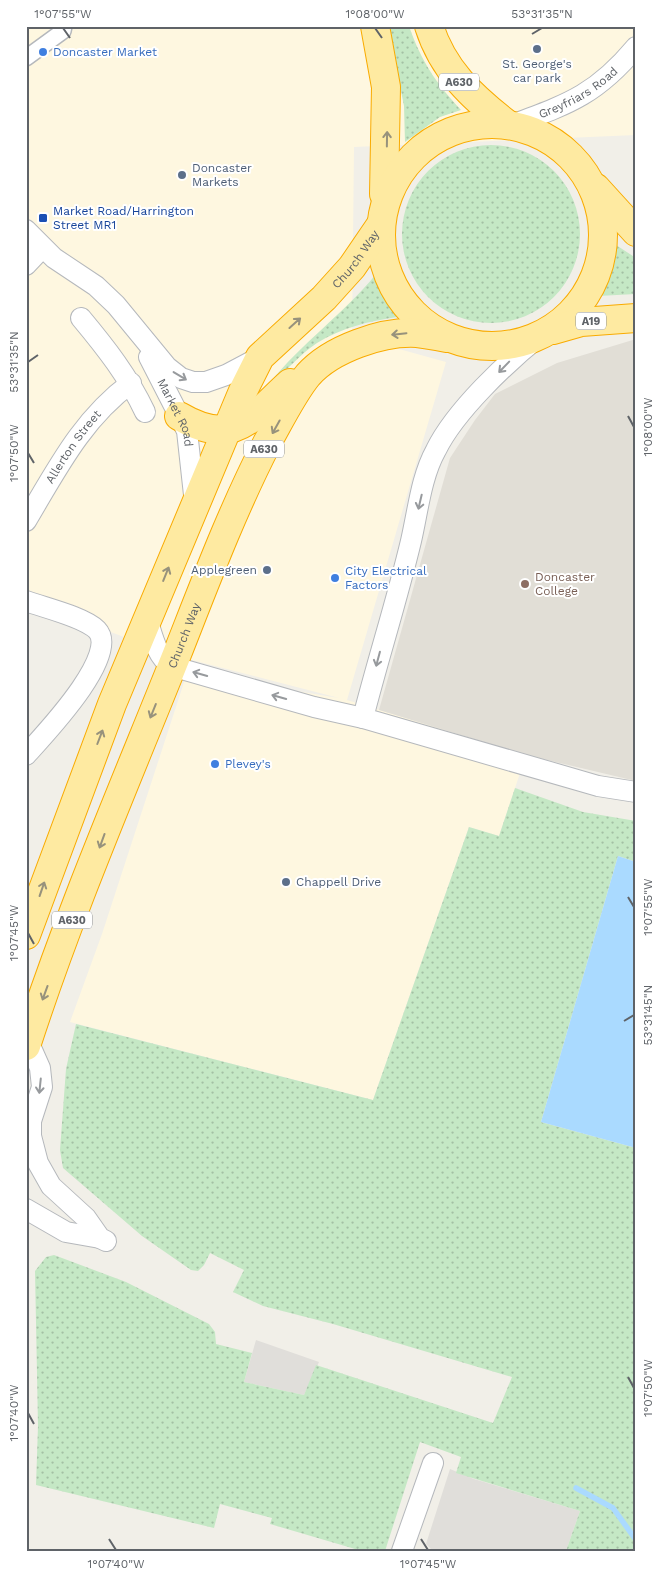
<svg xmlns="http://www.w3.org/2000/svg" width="662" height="1577" font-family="'Work Sans',sans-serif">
	<defs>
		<pattern id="grass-dots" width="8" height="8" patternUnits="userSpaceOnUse" patternTransform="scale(1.25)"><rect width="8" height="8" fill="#c5e8c5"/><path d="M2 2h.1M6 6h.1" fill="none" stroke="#a3c0a4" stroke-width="1.8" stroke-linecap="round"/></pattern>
	</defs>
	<rect width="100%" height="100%" fill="#f1efe8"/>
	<path fill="#fef7e0" d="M26,26H636V135L354,147L352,336L446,362L347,700L526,755L499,836L469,827L373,1100L70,1022L102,934L187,673L339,698L176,656L26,601Z"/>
	<path fill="#e0deda" d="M256,1340L319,1362L304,1395L244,1382Z
		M450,1469L474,1479L580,1511L566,1551H433L426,1544Z"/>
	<path fill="#e1ded6" d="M636,339V781L526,755L379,710L450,458L475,420L495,394L557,363Z"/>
	<path fill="url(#grass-dots)" d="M388,26H409C421,61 436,83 461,110L440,117L405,142L404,106Z
		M402 234a89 89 0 1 1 178 0a89 89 0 1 1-178 0Z
		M616,245L636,258V294L598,296L612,265Z
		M376,274L397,310L399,314L397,317C369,321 341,328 317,343C300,354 286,372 269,384C301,343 344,314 376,274Z
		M515,788L583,812L636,821V862L618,856L541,1122L636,1148V1551H566L580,1511L456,1473L461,1457L420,1442L385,1551H362L270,1524L272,1518L220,1504L214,1528L36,1485L38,1426L35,1271L46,1257L54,1255L126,1282L209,1324L215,1332L216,1344L252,1353L244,1382L304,1395L316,1365L493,1423L512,1377L333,1324L263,1306L233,1292L244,1270L210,1253L204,1265L198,1271L191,1270L142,1236L63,1168L60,1150L66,1069L76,1024L373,1100L469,827L499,836Z"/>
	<path fill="#aadaff" d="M618,856L636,862V1148L541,1122Z"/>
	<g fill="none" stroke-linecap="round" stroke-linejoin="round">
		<path stroke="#aadaff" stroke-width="5.5" d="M576,1488L613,1508L636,1540"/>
		<defs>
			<path id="pedestrian" d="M26,58L63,31L64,26"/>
			<g id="minor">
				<path id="s1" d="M512,125C568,104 596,95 636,47"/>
				<path d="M26,230L54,258L96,286L116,305L167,367L181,378L193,382H206L226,375L260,357"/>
				<path d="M26,265L42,248"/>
				<path d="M81,318C106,348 128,376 145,412"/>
				<path id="s2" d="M149,357L187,431L195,504"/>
				<path id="s3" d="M26,521C57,469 82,419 131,383"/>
				<path d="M26,601C45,608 84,617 97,630C121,655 42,737 26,755"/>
				<path d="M147,619C153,637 156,655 171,666L314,707L363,718L598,786L636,792"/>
				<path d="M363,718C378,659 397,600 411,541C418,511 421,477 436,450C455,411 507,362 541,335"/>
				<path d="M28,1041L40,1068L42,1087L31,1121V1136L38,1163L51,1186L86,1218L100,1238L106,1241"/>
				<path d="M26,1209L66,1232L100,1238"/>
				<path d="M402,1551L433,1463"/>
			</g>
			<g id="trunk">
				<path d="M375,26L386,87L384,194"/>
				<path d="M429,26C443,70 472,97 507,124"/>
				<circle cx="492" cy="235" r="111"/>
				<path d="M596,188L636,232"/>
				<path d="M553,330L581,322L636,318"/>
				<path d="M179,416C235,449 252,417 290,383"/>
				<path id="s4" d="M26,935L112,704L243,391L260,357L324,298L352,267L380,226"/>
				<path id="s5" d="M26,1046C69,913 125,784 177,654C205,583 232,511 267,443C279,422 293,393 308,375C331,349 382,331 417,333C427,334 437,336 447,338"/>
			</g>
		</defs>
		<use href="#pedestrian" stroke="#b5b8bc" stroke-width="18"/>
		<use href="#minor" stroke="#b5b8bc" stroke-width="22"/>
		<use href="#trunk" stroke="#f9ab00" stroke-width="30"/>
		<use href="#pedestrian" stroke="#fff" stroke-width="15"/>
		<use href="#minor" stroke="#fff" stroke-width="20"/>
		<use href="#trunk" stroke="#feeaa1" stroke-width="28"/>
	</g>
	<defs><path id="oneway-shaft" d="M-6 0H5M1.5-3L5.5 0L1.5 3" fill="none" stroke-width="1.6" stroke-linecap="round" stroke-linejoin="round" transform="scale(1.25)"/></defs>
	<g stroke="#97927c">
		<use href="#oneway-shaft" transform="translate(387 139) rotate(-89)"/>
		<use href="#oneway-shaft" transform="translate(295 323) rotate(-42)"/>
		<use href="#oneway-shaft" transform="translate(399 334) rotate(174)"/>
		<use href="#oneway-shaft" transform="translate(276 427) rotate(119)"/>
		<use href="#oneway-shaft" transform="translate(166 574) rotate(-68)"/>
		<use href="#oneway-shaft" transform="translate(153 711) rotate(112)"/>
		<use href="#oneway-shaft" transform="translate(100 737) rotate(-69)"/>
		<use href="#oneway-shaft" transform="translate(102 841) rotate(110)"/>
		<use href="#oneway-shaft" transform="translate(42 889) rotate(-71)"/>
		<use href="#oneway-shaft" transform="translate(45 993) rotate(110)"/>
	</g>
	<g stroke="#979a9d">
		<use href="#oneway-shaft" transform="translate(504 367) rotate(134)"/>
		<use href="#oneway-shaft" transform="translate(180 376) rotate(31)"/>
		<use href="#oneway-shaft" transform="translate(420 502) rotate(103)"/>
		<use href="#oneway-shaft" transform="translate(378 659) rotate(105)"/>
		<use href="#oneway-shaft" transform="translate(200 674) rotate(-164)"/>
		<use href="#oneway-shaft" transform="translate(279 697) rotate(-164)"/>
		<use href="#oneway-shaft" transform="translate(40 1086) rotate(96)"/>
	</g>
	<path fill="none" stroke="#5f6368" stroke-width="2" d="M63,28L70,38M375,28L382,38M532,34L542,28M28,362L38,355M628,416L634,427M28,453L34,463M628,897L634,907M28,933L34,944M624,1021L634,1015M628,1377L634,1388M28,1413L34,1424M109,1539L116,1550M421,1539L428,1550"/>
	<g fill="#5c6f8a" stroke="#fff" stroke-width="2">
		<circle cx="537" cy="49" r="5"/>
		<circle cx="182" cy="175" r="5"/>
		<circle cx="267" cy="570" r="5"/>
		<circle cx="286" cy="882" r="5"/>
	</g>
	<g fill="#3f7fe0" stroke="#fff" stroke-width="2">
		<circle cx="43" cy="52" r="5"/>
		<circle cx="335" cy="578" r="5"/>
		<circle cx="215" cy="764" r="5"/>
	</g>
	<rect fill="#1a4fb4" stroke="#fff" stroke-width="2" x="38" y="213" width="10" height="10" rx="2.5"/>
	<circle fill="#8d6e63" stroke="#fff" stroke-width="2" cx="525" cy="584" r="5"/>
	<g text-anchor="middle" stroke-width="4" stroke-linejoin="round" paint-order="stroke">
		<g fill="#fff" stroke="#8f9295" stroke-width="1">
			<rect x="439" y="73.5" width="40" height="17" rx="4"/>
			<rect x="576" y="312.5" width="30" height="17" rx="4"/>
			<rect x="244" y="440.5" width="40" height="17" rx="4"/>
			<rect x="52" y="911.5" width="40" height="17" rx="4"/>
		</g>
		<g font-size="11" font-weight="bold" fill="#5f6368">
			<text x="459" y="86">A630</text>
			<text x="591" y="325">A19</text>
			<text x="264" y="453">A630</text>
			<text x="72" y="924">A630</text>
		</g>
		<g font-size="12" fill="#366cbe" stroke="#fff" text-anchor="start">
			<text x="53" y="56">Doncaster Market</text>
			<text x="345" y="575">City Electrical<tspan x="345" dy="14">Factors</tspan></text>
			<text x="225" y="768">Plevey's</text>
		</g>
		<g font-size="12" fill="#4e5e75" stroke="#fff" text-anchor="start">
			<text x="537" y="68" text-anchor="middle">St. George's<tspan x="537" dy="14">car park</tspan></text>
			<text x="192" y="172">Doncaster<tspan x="192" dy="14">Markets</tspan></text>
			<text x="257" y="574" text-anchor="end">Applegreen</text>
			<text x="296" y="886">Chappell Drive</text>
		</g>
		<g font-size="12" fill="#5f6368" stroke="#fff">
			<text dy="4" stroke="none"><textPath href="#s1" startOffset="74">Greyfriars Road</textPath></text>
			<text dy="4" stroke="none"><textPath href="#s4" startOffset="761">Church Way</textPath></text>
			<text dy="4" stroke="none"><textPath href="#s2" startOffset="62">Market Road</textPath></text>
			<text dy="4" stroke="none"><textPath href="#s3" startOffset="88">Allerton Street</textPath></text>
			<text dy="4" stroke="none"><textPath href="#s5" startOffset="440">Church Way</textPath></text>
		</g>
		<g font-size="12" fill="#164399" stroke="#fff" text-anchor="start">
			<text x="53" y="215">Market Road/Harrington<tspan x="53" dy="14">Street MR1</tspan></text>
		</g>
		<g font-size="12" fill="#785e54" stroke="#fff" text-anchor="start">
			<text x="535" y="581">Doncaster<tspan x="535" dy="14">College</tspan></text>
		</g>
	</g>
	<rect width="662" height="1577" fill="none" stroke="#ffffff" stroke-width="55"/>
	<rect x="28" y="28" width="606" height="1522" fill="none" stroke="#5f6368" stroke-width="2"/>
	<g font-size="12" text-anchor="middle" fill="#5f6368">
		<text x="63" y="18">1°07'55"W</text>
		<text x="375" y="18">1°08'00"W</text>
		<text x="542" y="18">53°31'35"N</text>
		<text transform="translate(14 362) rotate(-90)" y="4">53°31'35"N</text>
		<text transform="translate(648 427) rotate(-90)" y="4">1°08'00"W</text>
		<text transform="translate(14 453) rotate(-90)" y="4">1°07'50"W</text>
		<text transform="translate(648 907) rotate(-90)" y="4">1°07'55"W</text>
		<text transform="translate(14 933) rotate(-90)" y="4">1°07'45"W</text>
		<text transform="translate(648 1015) rotate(-90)" y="4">53°31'45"N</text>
		<text transform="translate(648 1388) rotate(-90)" y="4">1°07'50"W</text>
		<text transform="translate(14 1413) rotate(-90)" y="4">1°07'40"W</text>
		<text x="116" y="1568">1°07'40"W</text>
		<text x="428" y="1568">1°07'45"W</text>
	</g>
</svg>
